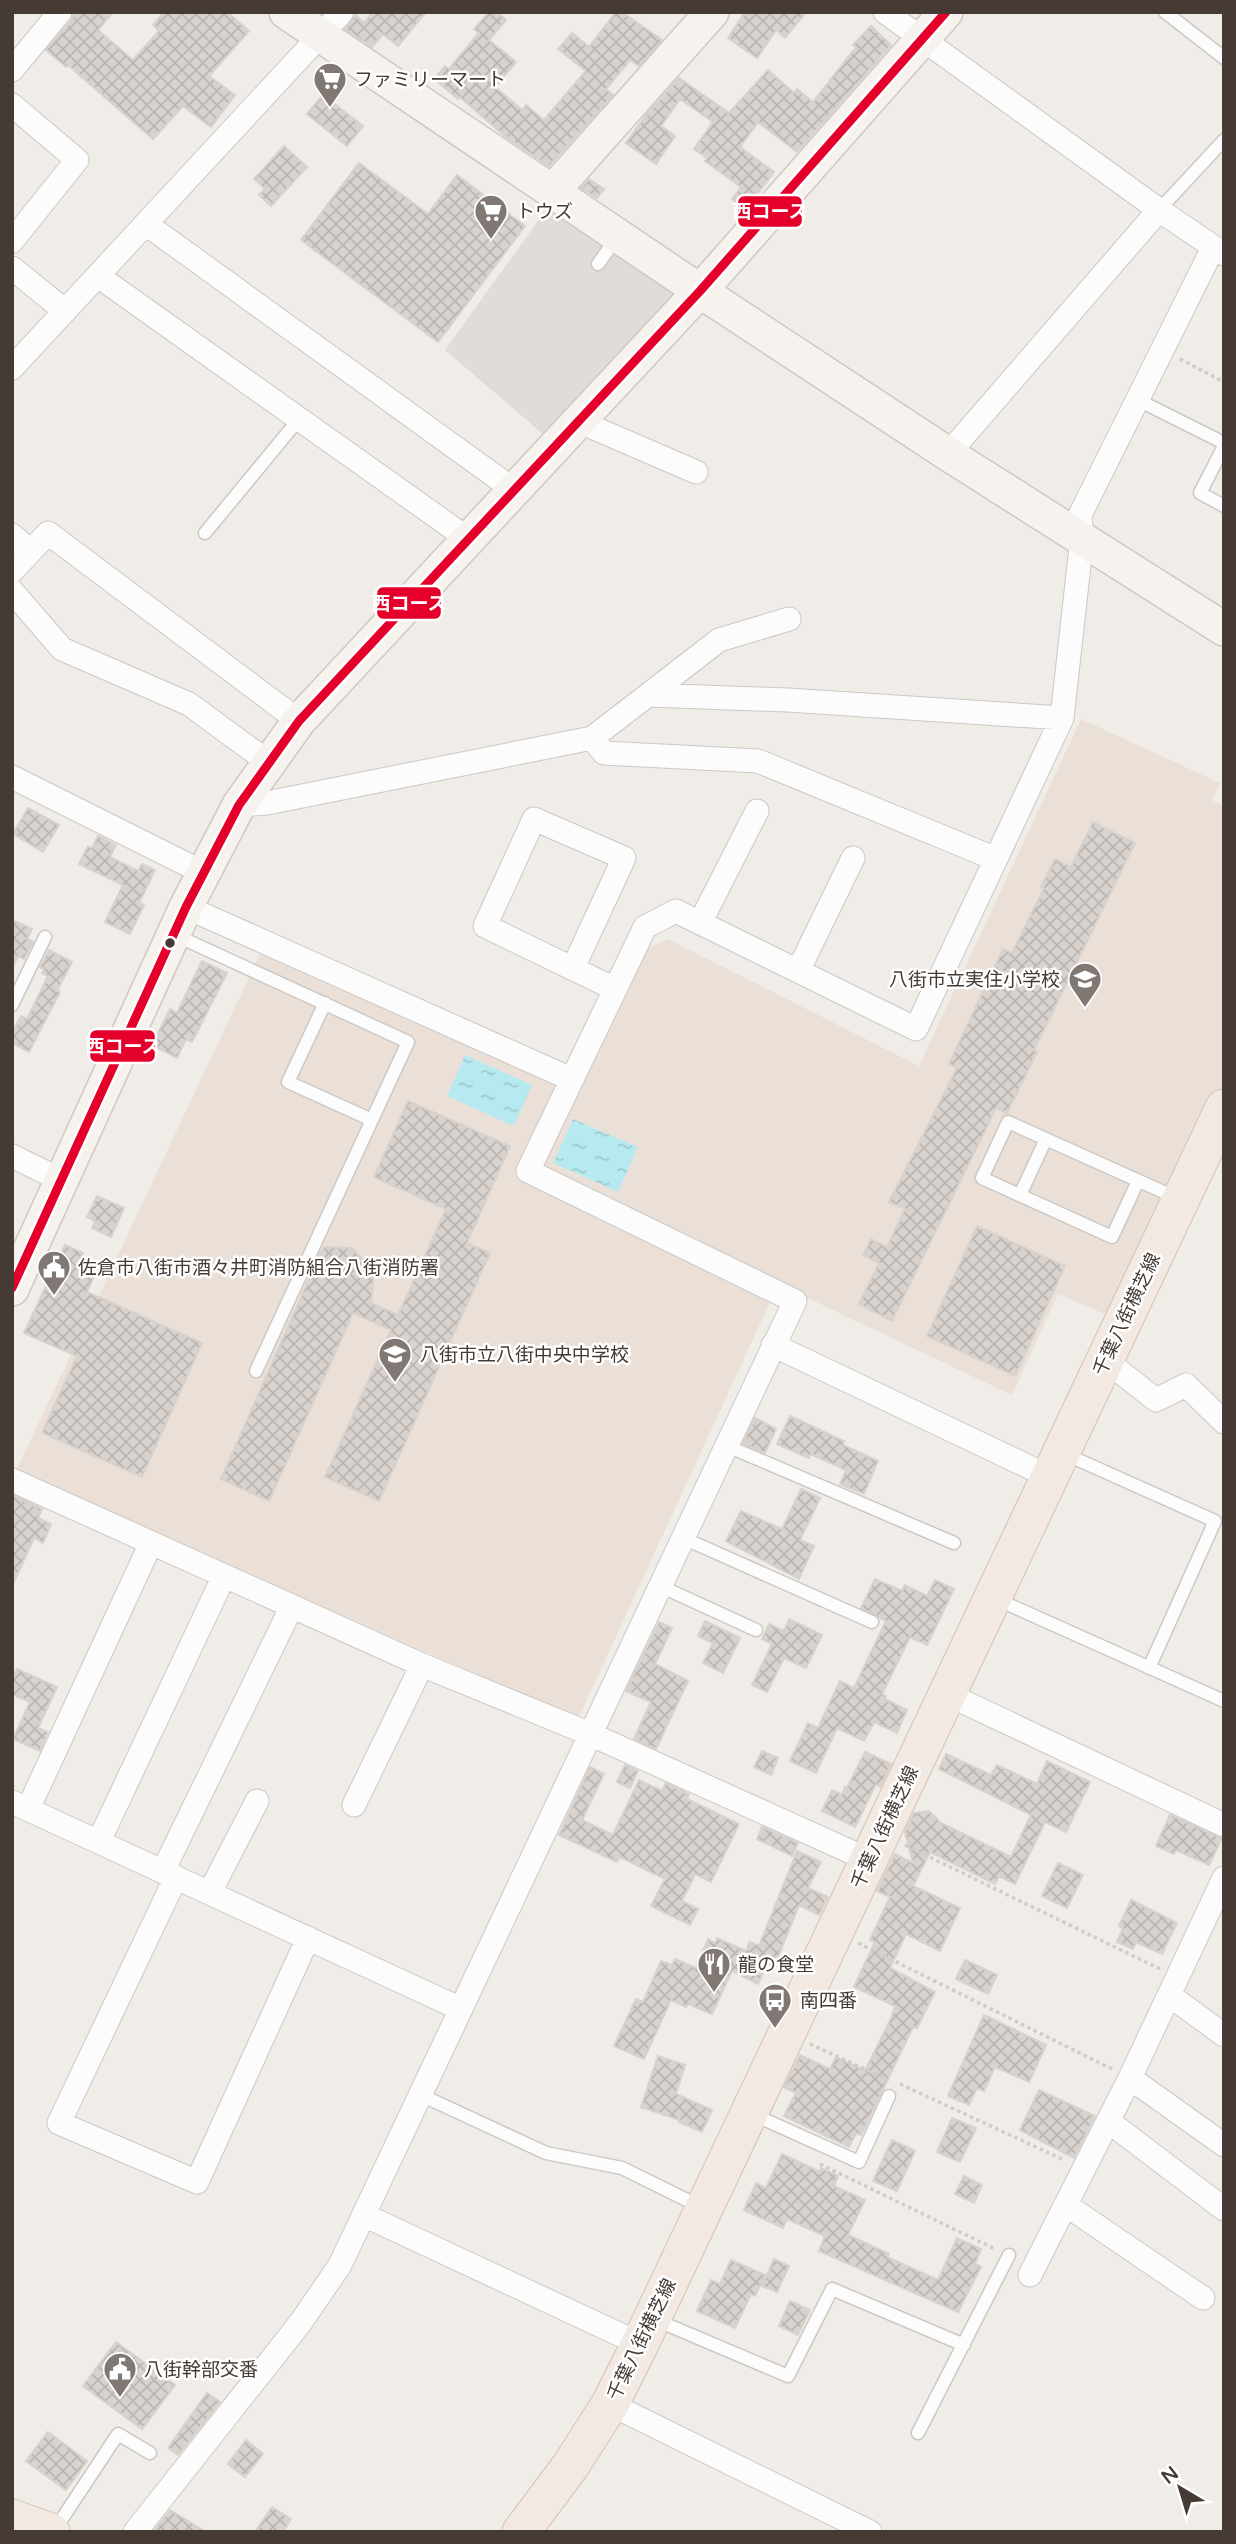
<svg xmlns="http://www.w3.org/2000/svg" width="1236" height="2544" font-family="'Varela Round','Noto Sans JP',sans-serif">
	<defs>
		<pattern id="water-ripples" width="26" height="14" patternUnits="userSpaceOnUse" patternTransform="scale(1.75)"><rect width="26" height="14" fill="#b6eaf0"/><path d="M2 4q2-2 4 0t4 0M15 11q2-2 4 0t4 0" fill="none" stroke="#9ec9ce"/></pattern>
		<pattern id="building-cross-hatch" width="8" height="8" patternUnits="userSpaceOnUse" patternTransform="scale(1.75)"><rect width="8" height="8" fill="#d8d3cf"/><path d="M0 0l8 8M0 8l8-8" fill="none" stroke="#bbb6b2"/></pattern>
	</defs>
	<rect width="100%" height="100%" fill="#f0ece8"/>
	<path fill="#ebe0d7" d="M1081,719L1220,783L1212,800L1224,806V1082L1107,1315L1058,1294L1012,1395L539,1171L641,952L668,939L919,1066Z
		M261,952L562,1084L518,1174L772,1298L578,1719L16,1471Z"/>
	<path fill="#e2dcd9" d="M548,207L675,293L544,435L445,350Z"/>
	<path fill="url(#water-ripples)" d="M465,1055L532,1085L514,1126L447,1096Z
		M573,1119L638,1147L618,1192L553,1163Z"/>
	<path fill="url(#building-cross-hatch)" stroke="#d8d2ce" stroke-width="2" d="M74,12H113L98,30L133,60L159,31L153,25L164,12H227L249,31L209,76L235,95L211,127L183,106L153,139L68,65L66,67L46,50L71,21Z
		M373,12H426L398,46L383,34L372,47L345,29L356,15L364,23Z
		M489,12H497L506,20L489,40L516,62L495,87L522,110L526,105L544,120L586,71L558,49L572,33L589,47L616,12H622L662,40L639,66L630,60L606,89L613,95L549,166L506,137L460,97L458,99L434,79L445,66L449,69L479,33L474,29Z
		M745,12H806L785,38L776,30L757,58L728,38Z
		M871,26L891,45L797,152L758,122L740,147L774,172L746,209L732,199L741,187L705,161L707,158L694,149L713,122L680,99L661,126L675,136L656,164L626,143L646,115L679,78L729,113L768,70L794,93L797,89L813,102L856,47L853,45Z
		M323,95L363,126L347,146L307,114Z
		M284,146L307,167L271,206L259,195L265,189L254,179Z
		M359,163L428,214L457,175L525,226L438,342L301,240Z
		M589,179L604,189L597,198L581,188Z
		M28,808L59,825L43,852L13,834Z
		M1093,822L1135,843L1034,1050L1037,1052L1007,1113L996,1108L892,1321L859,1304L879,1263L863,1255L871,1239L887,1247L905,1209L889,1202L957,1068L949,1064L1003,949L1012,953L1044,888L1041,887L1055,859L1071,867Z
		M98,836L116,845L110,857L138,871L142,864L155,870L139,903L144,905L130,934L105,922L123,885L79,864L88,846L92,848Z
		M12,920L32,929L27,939L33,942L24,959L18,956L12,968Z
		M49,950L72,962L57,991L60,992L29,1052L12,1043V1033L21,1016L27,1019L48,976L42,973L44,969L40,967Z
		M202,961L227,973L192,1042L186,1039L177,1058L152,1045L170,1009L177,1013Z
		M408,1101L510,1146L467,1243L490,1253L379,1501L325,1477L391,1330L353,1313L269,1501L221,1479L322,1250L324,1247L352,1248L374,1271L371,1303L398,1315L446,1209L374,1177Z
		M97,1196L124,1208L111,1237L92,1228L95,1221L87,1217Z
		M977,1226L1065,1266L1015,1376L927,1336Z
		M65,1245L83,1253L79,1262L97,1270L87,1292L202,1343L142,1477L42,1433L77,1356L24,1333Z
		M790,1416L844,1441L843,1445L878,1461L864,1494L840,1484L846,1470L811,1454L809,1458L777,1444Z
		M755,1418L776,1429L765,1453L743,1443Z
		M801,1489L820,1498L800,1540L814,1546L799,1579L726,1541L741,1511L782,1529Z
		M12,1495L42,1509L38,1518L51,1524L43,1543L34,1538L12,1586Z
		M875,1579L902,1591L905,1585L927,1596L935,1580L954,1589L927,1645L910,1637L882,1694L886,1696L885,1699L907,1710L897,1733L874,1722L864,1741L837,1728L816,1773L790,1761L808,1723L818,1728L840,1681L854,1688L886,1621L861,1608Z
		M789,1619L822,1635L806,1668L784,1658L767,1692L752,1685L772,1644L762,1639L769,1624L784,1631Z
		M705,1621L740,1638L723,1673L703,1663L713,1643L698,1636Z
		M659,1622L672,1628L655,1664L688,1681L656,1749L634,1739L651,1702L626,1691Z
		M17,1669L57,1687L38,1728L48,1732L40,1751L13,1739L30,1702L12,1694V1679Z
		M762,1751L778,1758L771,1775L754,1767Z
		M865,1752L891,1764L880,1787L876,1784L855,1827L822,1811L832,1790L842,1795L845,1787L847,1788Z
		M946,1754L991,1775L997,1765L1037,1784L1047,1761L1090,1782L1066,1832L1045,1822L1015,1884L999,1876L995,1884L930,1852L913,1886L960,1908L940,1951L906,1934L890,1968L935,1992L917,2028L913,2027L861,2135L856,2133L849,2147L784,2116L796,2093L784,2087L800,2055L830,2069L836,2057L865,2071L892,2016L895,2006L854,1987L875,1942L870,1940L890,1897L877,1891L895,1854L913,1863L905,1832L914,1813L929,1811L941,1823L1011,1857L1031,1815L939,1769Z
		M625,1765L638,1771L630,1788L617,1782Z
		M590,1767L604,1774L582,1820L613,1835L639,1780L662,1791L666,1783L689,1794L687,1799L739,1824L711,1882L695,1874L682,1901L698,1909L690,1925L651,1906L665,1879L620,1857L617,1862L559,1835Z
		M1170,1815L1222,1838L1209,1865L1176,1850L1174,1854L1156,1846Z
		M762,1827L798,1843L792,1856L757,1839Z
		M797,1851L821,1862L808,1888L828,1897L819,1915L799,1905L772,1972L765,1968L758,1984L732,1971L712,2014L688,2004L686,2007L671,2000L644,2059L614,2046L636,1999L643,2002L661,1961L672,1965L675,1959L696,1968L708,1939L715,1943L717,1938L746,1951L750,1942L759,1946Z
		M1058,1863L1083,1875L1067,1908L1042,1896Z
		M1131,1900L1177,1923L1162,1954L1136,1942L1133,1949L1117,1942L1123,1928L1119,1926Z
		M965,1960L997,1975L988,1994L956,1979Z
		M984,2015L1046,2045L1029,2082L995,2067L984,2091L977,2088L969,2105L948,2096Z
		M658,2056L685,2065L676,2094L712,2110L702,2132L679,2122L680,2120L641,2107Z
		M1039,2090L1095,2116L1074,2158L1020,2130Z
		M952,2118L976,2128L960,2162L937,2152Z
		M892,2140L915,2151L897,2191L873,2181Z
		M782,2154L820,2172L821,2168L838,2176L834,2186L865,2200L848,2235L889,2254L887,2257L938,2280L957,2238L981,2249L975,2264L981,2267L958,2312L819,2251L825,2236L787,2219L783,2228L744,2210L756,2183L766,2188Z
		M964,2176L982,2185L974,2203L955,2194Z
		M774,2259L789,2266L777,2292L762,2286Z
		M731,2260L765,2275L755,2296L751,2294L735,2328L697,2311L711,2280L720,2284Z
		M790,2301L810,2310L798,2335L779,2326Z
		M116,2342L175,2385L142,2429L83,2386Z
		M207,2393L220,2402L178,2455L168,2448Z
		M48,2432L87,2461L66,2490L26,2461Z
		M246,2440L263,2454L245,2477L228,2464Z
		M272,2507L291,2519L283,2532H255Z
		M170,2510L206,2532H153Z"/>
	<g fill="none" stroke-linecap="round" stroke-linejoin="round">
		<defs>
			<path id="lane" d="M1165,12L1224,58
				M1159,210L1224,140
				M598,264L618,236
				M1138,400L1224,443
				M1224,446L1200,493L1224,506
				M205,533L299,419
				M175,935L408,1042L256,1371
				M325,1003L288,1082L372,1120
				M12,1005L45,937
				M1138,1181L1112,1237L982,1178L1008,1122L1168,1194L1176,1198
				M1020,1195L1046,1139
				M725,1445L954,1543
				M1065,1454L1215,1521L1149,1668
				M683,1538L872,1622
				M660,1586L756,1630
				M994,1598L1224,1701
				M421,2095L546,2153L622,2168L703,2208
				M752,2114L859,2162L889,2096
				M656,2320L788,2376L832,2289L964,2345
				M918,2433L1009,2255
				M54,2531L118,2434L150,2453"/>
			<path id="street" d="M885,12L1159,210L1224,254
				M12,70L60,12
				M12,105L77,160L12,241
				M146,224L514,490
				M12,268L65,311
				M98,276L468,539
				M12,368L342,12
				M578,421L696,472
				M948,454L1159,210
				M12,535L30,551
				M12,571L48,533L299,721
				M12,591L62,649L189,704L268,762
				M648,695L719,640L789,619
				M592,738L604,753L758,761L996,859
				M12,777L204,873
				M239,805L267,803L592,738L648,695L788,700L1062,718
				M186,907L571,1079
				M700,923L757,811
				M573,968L624,858L534,819L485,926L615,989
				M798,971L853,858
				M12,1156L61,1180
				M773,1345L1050,1477
				M1104,1359L1156,1400L1186,1385L1224,1422
				M12,1480L422,1665L590,1734L869,1860
				M947,1694L1224,1825
				M12,1802L461,2009
				M354,1805L422,1665
				M28,1809L151,1543
				M99,1841L224,1576
				M163,1871L292,1606
				M176,1877L59,2123L197,2182L308,1938
				M210,1892L257,1801
				M1169,1995L1224,2035
				M1130,2078L1224,2145
				M1108,2121L1224,2209
				M1066,2205L1203,2298
				M364,2215L640,2344
				M1030,2275L1130,2078L1224,1878
				M610,2404L870,2532
				M135,2532L301,2322L340,2265L795,1301L528,1171L645,927L676,911L916,1029L1062,718L1082,538L1080,515L1213,248"/>
			<path id="secondary" d="M286,12L700,291L948,454L1224,629
				M552,192L712,12
				M12,1289L186,907L239,805L299,721L700,291L946,12"/>
			<path id="primary" d="M12,2518L51,2532
				M521,2532L571,2465L610,2404L640,2344L1224,1108"/>
		</defs>
		<use href="#lane" stroke="#ccc8c4" stroke-width="15"/>
		<use href="#street" stroke="#ccc8c4" stroke-width="25"/>
		<use href="#secondary" stroke="#d1c8c0" stroke-width="36"/>
		<use href="#primary" stroke="#d3c2b4" stroke-width="39"/>
		<path stroke="#d1cbc9" stroke-width="3.5" stroke-dasharray="3.5 3.5" stroke-linecap="butt" d="M1180,359L1224,382
			M905,1845L1160,1969
			M858,1943L1112,2069
			M810,2044L889,2080
			M900,2084L1064,2160
			M820,2164L995,2249"/>
		<use href="#lane" stroke="#fdfcfc" stroke-width="12"/>
		<use href="#street" stroke="#fdfcfc" stroke-width="23"/>
		<use href="#secondary" stroke="#f6f2ee" stroke-width="33"/>
		<use href="#primary" stroke="#f1e9e2" stroke-width="37"/>
		<defs>
			<path id="bus-1" d="M12,1288L186,907L239,805L299,721L700,291L946,12"/>
		</defs>
		<use href="#bus-1" stroke="#fff" stroke-width="14"/>
		<use href="#bus-1" stroke="#e4002b" stroke-width="9"/>
	</g>
	<defs>
		<symbol id="supermarket-pin" viewBox="-11 -11 22 30"><path d="M0 17L-7.5 6A9.5 9.5 0 1 1 7.5 6Z" fill="#827873" stroke="#fff"/><path d="M-6-5.5h2.5l.6 2H6L4.5 2H-2.5L-4.4-4H-6ZM-1.5 3.2a1.3 1.3 0 1 0 .1 0ZM3 3.2a1.3 1.3 0 1 0 .1 0Z" fill="#fff"/></symbol>
		<symbol id="school-pin" viewBox="-11 -11 22 30"><path d="M0 17L-7.5 6A9.5 9.5 0 1 1 7.5 6Z" fill="#827873" stroke="#fff"/><path d="M0-5L7-2L0 1L-7-2ZM-4 1L0 2.5L4 1V4Q0 6-4 4Z" fill="#fff"/></symbol>
		<symbol id="civic-pin" viewBox="-11 -11 22 30"><path d="M0 17L-7.5 6A9.5 9.5 0 1 1 7.5 6Z" fill="#827873" stroke="#fff"/><path d="M-.6-6.5H3V-4.5H.6V-3L4-1V1h2V6H-6V1h2V-1L-.6-3ZM-1.2 2.5V6h2.4V2.5Z" fill="#fff"/></symbol>
		<symbol id="restaurant-pin" viewBox="-11 -11 22 30"><path d="M0 17L-7.5 6A9.5 9.5 0 1 1 7.5 6Z" fill="#827873" stroke="#fff"/><path d="M-5-6h1v4h1v-4h1v4h1v-4h1v5L-1.5 .5V6h-2V.5L-5-1ZM5-6V6H3V1.5H1.5Q1.5-4 5-6Z" fill="#fff"/></symbol>
		<symbol id="bus-pin" viewBox="-11 -11 22 30"><path d="M0 17L-7.5 6A9.5 9.5 0 1 1 7.5 6Z" fill="#827873" stroke="#fff"/><path d="M-5-6H5V4H4V6H2V4H-2V6H-4V4H-5ZM-3.5-4V0h7V-4ZM-3.5 1.2v1.5H-2V1.2ZM2 1.2v1.5H3.5V1.2Z" fill="#fff"/></symbol>
	</defs>
	<g fill-rule="evenodd">
		<use href="#supermarket-pin" x="311" y="60" width="38" height="52"/>
		<use href="#supermarket-pin" x="472" y="192" width="38" height="52"/>
		<use href="#school-pin" x="1066" y="960" width="38" height="52"/>
		<use href="#civic-pin" x="35" y="1248" width="38" height="52"/>
		<use href="#school-pin" x="376" y="1335" width="38" height="52"/>
		<use href="#restaurant-pin" x="695" y="1945" width="38" height="52"/>
		<use href="#bus-pin" x="756" y="1981" width="38" height="52"/>
		<use href="#civic-pin" x="101" y="2350" width="38" height="52"/>
	</g>
	<circle fill="#463a34" stroke="#fff" stroke-width="2.5" cx="170" cy="943" r="6"/>
	<g text-anchor="middle" stroke-width="5" stroke-linejoin="round" paint-order="stroke">
		<g font-size="19" fill="#463a34" stroke="#fff" text-anchor="start">
			<text x="354" y="86">ファミリーマート</text>
			<text x="516" y="218">トウズ</text>
			<text x="1060" y="986" text-anchor="end">八街市立実住小学校</text>
			<text x="78" y="1274">佐倉市八街市酒々井町消防組合八街消防署</text>
			<text x="420" y="1361">八街市立八街中央中学校</text>
			<text x="738" y="1971">龍の食堂</text>
			<text x="800" y="2007">南四番</text>
			<text x="144" y="2376">八街幹部交番</text>
		</g>
		<g font-size="19" fill="#463a34" stroke="#fff">
			<text transform="translate(1126 1314) rotate(-65)" y="7">千葉八街横芝線</text>
			<text transform="translate(884 1827) rotate(-65)" y="7">千葉八街横芝線</text>
			<text transform="translate(641 2339) rotate(-64)" y="7">千葉八街横芝線</text>
		</g>
	</g>
	<g stroke="#fff" stroke-width="2.5">
		<rect x="737" y="195" width="66" height="33" rx="7" fill="#e4002b"/>
		<rect x="376" y="586" width="66" height="34" rx="7" fill="#e4002b"/>
		<rect x="89" y="1029" width="67" height="34" rx="7" fill="#e4002b"/>
	</g>
	<g font-size="19" text-anchor="middle" font-weight="bold" fill="#fff">
		<text x="770" y="218">西コース</text>
		<text x="409" y="610">西コース</text>
		<text x="123" y="1053">西コース</text>
	</g>
	<rect width="1236" height="2544" fill="none" stroke="#463a34" stroke-width="28"/>
	<g transform="translate(1180 2488) rotate(322)" stroke="#ffffff" stroke-width="5" paint-order="stroke">
	<path d="M0-5L12 26L0 18L-12 26Z" fill="#463a34"/>
	<text y="-10" font-size="19" font-weight="bold" text-anchor="middle" fill="#463a34">N</text>
	</g>
</svg>
